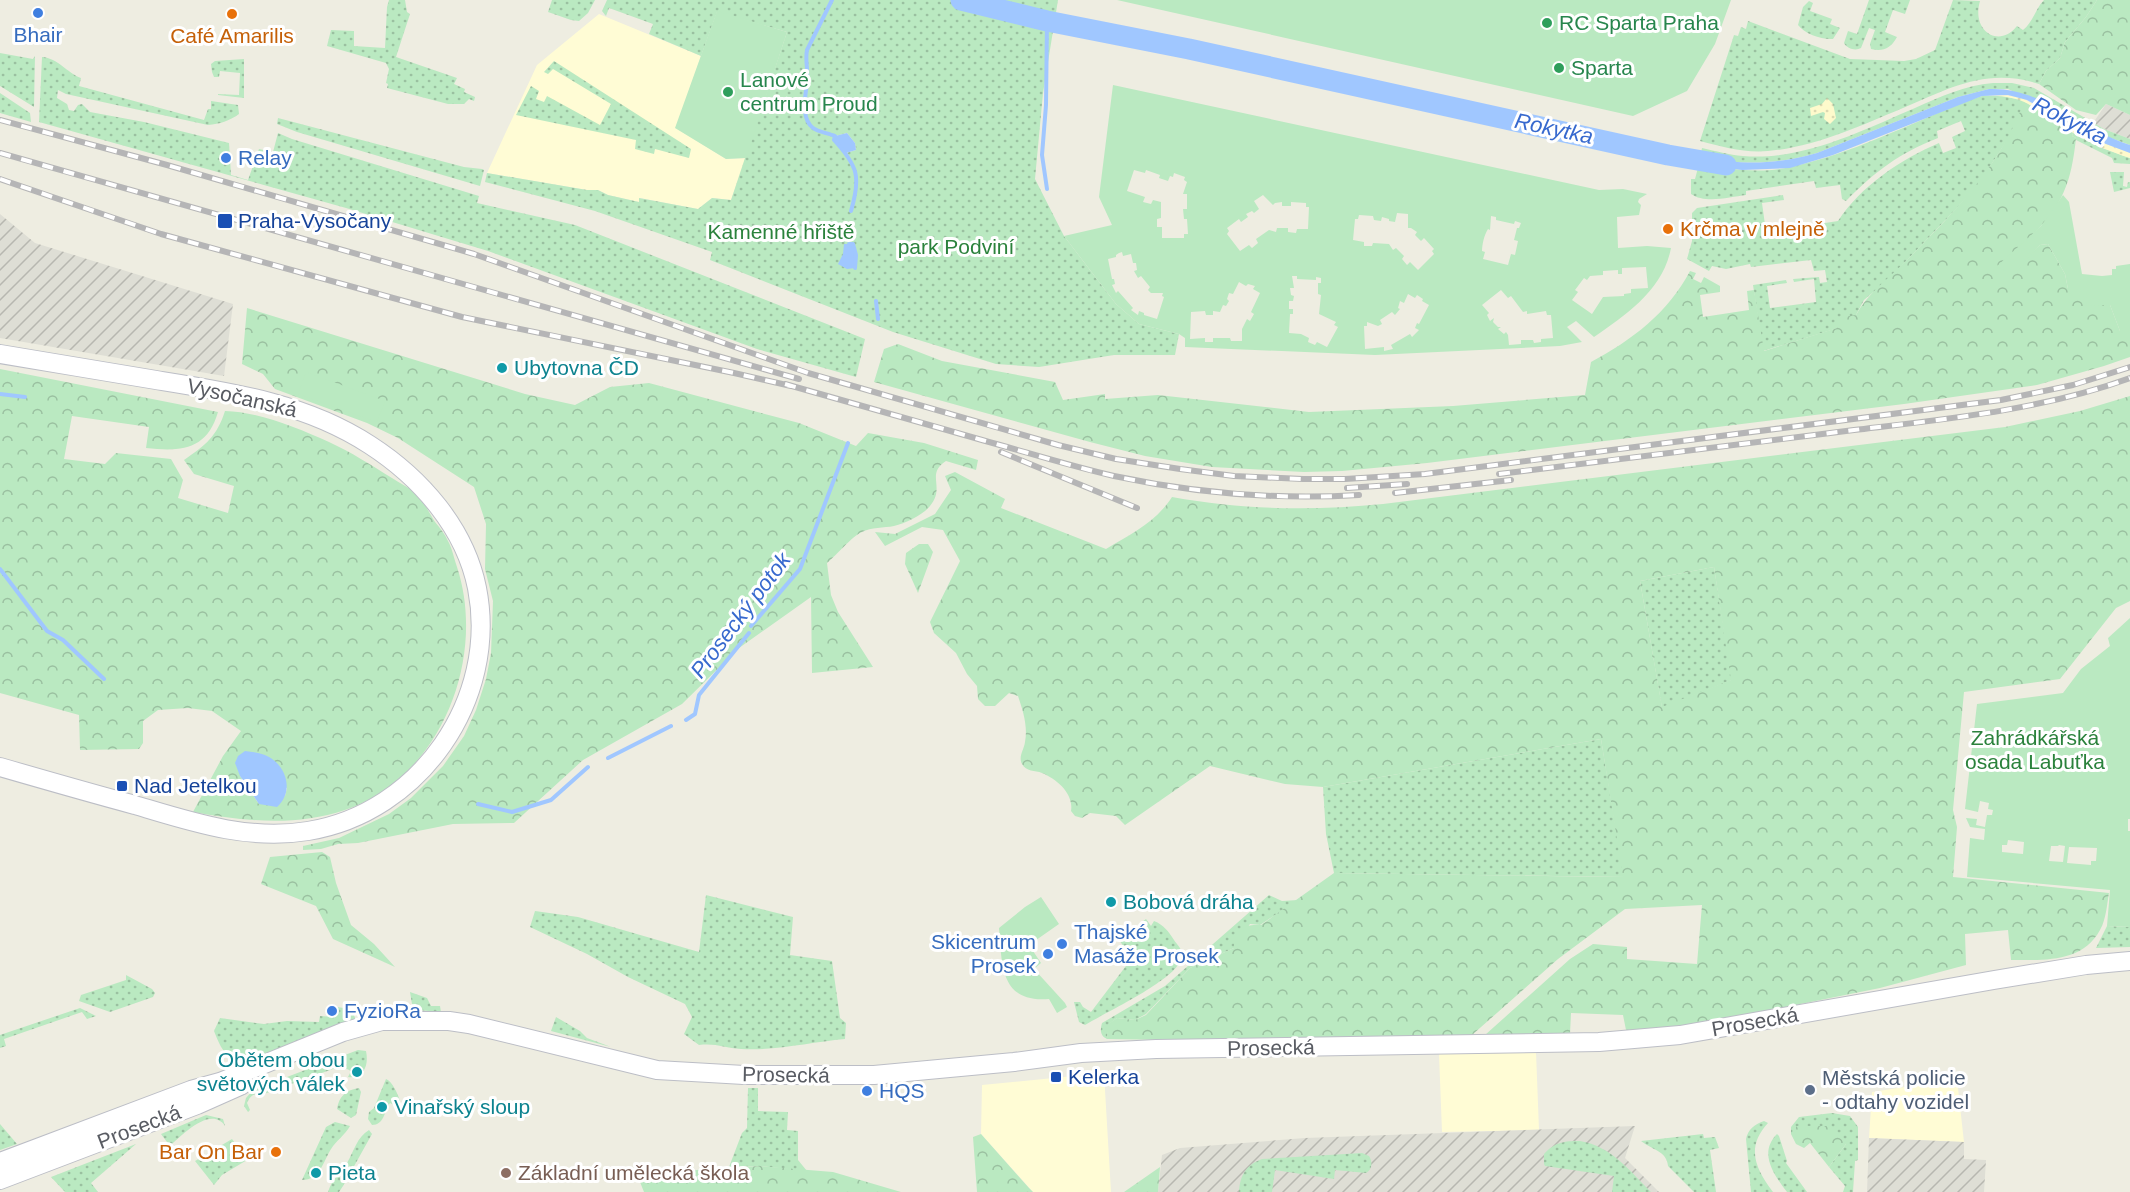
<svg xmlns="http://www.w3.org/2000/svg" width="2130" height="1192" font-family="Helvetica,sans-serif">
	<defs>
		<pattern id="industrial-furrows" width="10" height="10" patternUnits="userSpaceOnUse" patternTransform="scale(1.5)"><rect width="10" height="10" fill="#deded5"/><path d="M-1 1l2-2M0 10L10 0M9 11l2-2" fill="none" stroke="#b7b7b0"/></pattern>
		<pattern id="grass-dots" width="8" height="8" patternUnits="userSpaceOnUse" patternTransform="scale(1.5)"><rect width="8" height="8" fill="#bae9c1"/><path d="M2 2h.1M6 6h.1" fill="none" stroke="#9ac0a0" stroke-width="1.8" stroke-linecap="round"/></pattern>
		<pattern id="forest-crowns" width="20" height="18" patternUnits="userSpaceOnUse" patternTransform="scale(1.5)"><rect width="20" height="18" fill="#bae9c1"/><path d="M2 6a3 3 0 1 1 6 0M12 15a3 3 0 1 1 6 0" fill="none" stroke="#9ac0a0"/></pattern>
		<pattern id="sand-dots" width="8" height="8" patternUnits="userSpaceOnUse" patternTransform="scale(1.5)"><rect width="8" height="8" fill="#fefacc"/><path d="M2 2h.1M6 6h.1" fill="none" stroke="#dcd9b2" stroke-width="1.8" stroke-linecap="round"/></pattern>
	</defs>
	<rect width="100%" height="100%" fill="#eeede1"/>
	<path fill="#fffcd5" d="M599,14L701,56L676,128L726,159L746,158L731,200L712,198L698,209L640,198L639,202L608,195L598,190H587L487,173L537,65Z
		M1536,1052L1539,1130L1442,1132L1439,1054Z
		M1104,1073L1111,1192H1033L981,1134L982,1085Z
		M1957,1079L1964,1142L1869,1138L1872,1092Z"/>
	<path fill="url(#industrial-furrows)" d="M2106,104L2130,115V139L2104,129L2093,123Z
		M0,214L35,243L233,304L224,376L0,338Z
		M1635,1126L1625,1158L1659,1192H1158L1162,1155L1180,1148L1305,1138Z
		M1869,1138L1964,1142V1159L1986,1160L1984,1192H1867Z"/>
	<path fill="url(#grass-dots)" fill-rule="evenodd" d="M389,0H405L407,12L410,14L396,57L457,78L454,84L465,89L464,92L475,97L474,101L469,99L464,104H448L387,88L388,84L386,83L389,69L386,63L327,46L331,30L354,31V46L385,48L387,7Z
		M552,0H595L588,13L579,21L571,20L548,12Z
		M607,0H1058L1043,93L1035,179L1064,236L1116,304L1139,324L1179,334L1175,355H1114L1039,367L996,364L893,332L710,260L712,252L595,211L485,182L487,173L587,190H598L608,195L639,202V198L698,209L712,198L731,200L787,32L717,12L701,56L649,34L653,24L609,8L606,16L602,11ZM847,133L855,143L856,150L846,153L835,136Z
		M1869,0H1910L1905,14L1893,10L1885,32L1897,37C1891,48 1883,52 1871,49L1870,44L1875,30L1869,28L1861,48C1856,51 1847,49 1844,43L1848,31L1857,34Z
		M1953,0L1980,1C1971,31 1999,49 2017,26L2023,30C2033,22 2036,8 2044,0H2097L2086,17L2065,42L2060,58L2046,71L2039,84C1987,67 1950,88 1903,108C1860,126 1815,147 1768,151C1744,153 1723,147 1700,141L1734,35L1738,36L1741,27L1746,29L1748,21L1850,59L1904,61L1916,59L1935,50Z
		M1809,1L1813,3L1810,11L1832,19L1830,24L1840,28L1833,39C1822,40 1805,34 1798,25L1803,7Z
		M0,53L33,59L35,56L34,107L0,86Z
		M42,57C58,58 67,73 81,78L79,86L204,120L208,109H211V101L238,105L239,114C229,121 220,124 208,125L66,94L58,90L57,98L67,104L69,110L74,111L78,105L82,104L90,112L144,122L229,143L231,175L248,180L259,149L273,152L278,133L292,139L479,196L477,203L575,225L865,339L856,377L757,349L488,251L346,208L39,122Z
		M244,59V98L218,95V94L239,95L240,73L220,71L219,77H214L212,72L211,64L215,61Z
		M554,61L691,149L689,158L655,149L654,154L635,149L636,140L516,115L531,86L539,91L536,99L544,102L547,96L600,125L611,104L553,69L548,74L544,72Z
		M1993,83H2012L2034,88L2104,129L2130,139V145L2108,137L2008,89H1989L1958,97L1817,153C1774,165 1743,165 1700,157L1702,148C1716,151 1729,155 1743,156C1803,161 1861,131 1915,108C1940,97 1965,85 1993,83Z
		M0,93L30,113L31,122L0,113Z
		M1997,95L2022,100L2024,104L2013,131L1978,185L1955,210L1889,279L1864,300L1856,315L1838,328L1763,351L1753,285L1786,280L1787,283L1767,286L1770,308L1816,302L1814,279L1794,282L1793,279L1819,277L1820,283L1827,282L1825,270L1814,271L1811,260L1751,267L1750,264L1726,269L1712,266L1709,271L1687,259L1692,241V213L1697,208L1783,195L1784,200L1762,203L1766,232L1838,221C1861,186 1901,159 1939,143L1943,153L1956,148L1952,137L1965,131L1961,121L1937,131L1938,138C1898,154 1877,170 1846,201L1842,199L1840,185L1816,188L1814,181L1746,191V195C1730,197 1705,204 1691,194V179H1695L1699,164C1729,169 1760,174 1790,167C1849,155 1911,123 1967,101L1982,96Z
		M278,118L464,167L482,169L484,170L480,186L297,132L277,124Z
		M2073,133L2102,148L2130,158V164L2114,163L2112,158L2076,140V138L2072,136Z
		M2110,172H2124L2123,186L2127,187L2128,182H2130V188L2114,192Z
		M1714,567L1732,680L1662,708L1640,581Z
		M1601,739L1624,877L1334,873L1326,834L1323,787Z
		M706,895L793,917L790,955L832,961L840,1018L846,1023L845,1039C811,1042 776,1051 741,1049C725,1048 716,1043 699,1045L684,1034L692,1017L685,1004L628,977L587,954L530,927L535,911L578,917L699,952Z
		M1269,895L1282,901L1298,900L1260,925L1250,924L1234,948L1190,968L1146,1014L1135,1020L1117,1018L1109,1024L1107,1039C1100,1036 1100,1030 1102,1023L1165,986Z
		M1146,919L1151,926L1154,921C1164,925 1168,931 1174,940C1177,945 1183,949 1182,956C1181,978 1104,1013 1085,1025L1079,1022L1074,1002H1080L1083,1007L1091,1012L1132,958L1119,940Z
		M2107,926L2130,927V947L2096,948Z
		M126,975L152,989L155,993L153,997L110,1012L79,1001L81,995L126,980Z
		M410,992L427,998L431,1006H440L441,1012L417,1010L412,1004Z
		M337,1007L344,1008L353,1013L356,1020L245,1061C226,1062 220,1046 214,1031L220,1018L264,1024L287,1021L319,1022L320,1016L335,1017Z
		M80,1008L96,1016L87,1019L82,1012L4,1039L6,1046L0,1048V1035Z
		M556,1017L580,1031L587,1038L611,1047L551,1031Z
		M358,1050L366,1051C369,1065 364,1079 348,1077L351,1071L341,1066L264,1094C255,1093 251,1094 247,1103L250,1110L248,1112L244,1106L246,1098L253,1090Z
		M386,1079C392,1081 398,1094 400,1101L396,1106L390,1103C384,1112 384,1125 372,1125L368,1119L369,1112L374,1108Z
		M359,1088L361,1092L356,1115L351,1118L337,1109C339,1096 346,1090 359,1088Z
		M748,1088H758V1111L788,1112L787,1130L798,1131V1160L807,1171L760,1166L729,1167L742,1133L747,1128Z
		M1832,1113L1850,1116L1858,1127V1160L1855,1161L1853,1192H1843L1845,1186L1829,1167L1846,1144L1791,1134V1127L1799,1117Z
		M206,1115L223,1119L225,1126C211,1105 181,1136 170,1146L161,1134Z
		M1764,1121L1768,1123C1745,1148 1756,1169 1773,1192H1751L1746,1139C1748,1129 1755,1124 1764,1121Z
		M335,1122L350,1126C345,1135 336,1141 331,1149C323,1162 320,1180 302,1180L326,1127Z
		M0,1124L17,1144L0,1150Z
		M369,1130L372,1134L343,1186L339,1192H328C332,1179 340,1174 347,1163C354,1151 357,1137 369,1130Z
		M1703,1134L1704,1138L1715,1137L1719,1148L1710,1150L1716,1192H1694L1668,1166C1667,1151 1652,1150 1641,1141Z
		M1777,1134L1779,1136L1787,1161L1786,1163L1807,1192H1787C1774,1175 1758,1153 1777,1134Z
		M232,1139L247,1160L222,1175L214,1185L195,1161Z
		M1580,1141C1611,1146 1630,1171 1651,1192H1612L1614,1176L1545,1166L1544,1164V1154C1555,1142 1564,1141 1580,1141Z
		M136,1144L91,1183L98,1192H65L51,1177Z
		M1362,1153L1369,1156C1373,1162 1372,1170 1366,1173L1335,1170L1334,1179L1275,1170L1272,1192H1239C1240,1175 1246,1165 1262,1159Z"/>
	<path fill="url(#forest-crowns)" fill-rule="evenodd" d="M2097,0H2130V115L2106,104L2096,115L2076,110L2039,84L2046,71L2060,58L2065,42L2086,17Z
		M2022,100L2073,133L2072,136L2076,138C2071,186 2061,209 2025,242L2030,255L2040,245L2048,244L2065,274L2068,289L2083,288L2110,305L2120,331H2130V357L2104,366L2037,385L1904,404L1427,463L1342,471L1304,472L1212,467L1145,456L1090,442L874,382L884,349L898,344L942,361L1055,382L1063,400L1105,394V399L1158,395L1309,412L1453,406L1585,395L1591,362C1632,340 1668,313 1690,271L1696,273L1693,279L1701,283L1704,277L1720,286V292L1700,295L1703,317L1749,310L1747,291L1754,290L1764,351L1837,328L1836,318L1856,315C1868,293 1888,279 1906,261C1954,212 1997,170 2023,105Z
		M247,308L525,394L575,405L610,387L649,383L799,423L856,446L868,433L924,443L978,460L976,470L946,461C925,474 946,487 930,506C923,515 906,523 894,526C884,528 871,527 862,532C851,537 837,555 827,563L831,595L838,612L873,667L812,673L811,597L739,648L682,704L583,760L514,823L453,824L358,843L338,844L321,849L303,850V846L339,838L389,814L411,798L443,766L464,736L476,710L486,679L491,653L493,601L485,569L486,524L474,487L398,438L367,423L275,389L263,374L242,364Z
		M0,369L218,412C207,450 181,452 146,448L149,427L72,416L64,459L105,464L116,453L171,459L183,480L178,498L228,513L234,486L194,474L184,460C206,445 217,436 225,411C260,412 297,428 329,442C351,452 371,465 392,478C399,483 408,487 415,492C423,499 429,513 435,522C440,528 445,534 448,541C452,548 454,558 457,567C487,658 441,778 345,810C295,827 244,821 193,812L223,756L241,731L212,711L188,708L158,710L143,721V743L139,749L80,750L79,715L0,693ZM240,776L287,788L285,796L259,804Z
		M2130,396V601L2116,608L2060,679L1964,692L1953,810L1957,827L1953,877L2109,893C2107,904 2106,920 2100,930C2082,963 2044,960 2011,960L2008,930L1965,934L1966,965L1880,988L1720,1020L1627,1035L1623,1015L1571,1013L1570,1034L1485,1035L1570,959L1593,944L1627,947V959L1697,964L1702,905L1625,909L1558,959L1472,1035L1173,1040L1107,1039L1108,1024L1117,1018L1135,1020L1146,1015L1190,968L1234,948C1234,929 1242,924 1261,925L1334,873L1623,877L1601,739L1323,787L1285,784L1210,766L1125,825L1116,816L1090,813L1082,818L1075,816L1071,811C1074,794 1057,779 1042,773C1035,770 1026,772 1022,764C1018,756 1024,750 1025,742C1028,726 1023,711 1018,696L1009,693L995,706H985L978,699L977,686L967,674L956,653L934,633L930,622L960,561L943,530L922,527L885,546L875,532L895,534L935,514L951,490L945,476L955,472L1005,499L1001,508L1106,549C1131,534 1156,522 1172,497C1243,510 1312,511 1383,504L2005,427L2080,411ZM1714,567L1731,680L1662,707L1640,581Z
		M919,544H928L933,552L918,593L905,564L906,553Z
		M322,852L330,857L336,883L351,925L374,944L395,967L333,939L316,906L261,884L270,857Z
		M1797,1126H1829L1846,1144L1829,1167L1810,1143L1804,1148L1796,1144L1791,1134Z
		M981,1134L1029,1188L1033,1192H977L973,1137Z
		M760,1166L833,1172L901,1192H644L638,1177L705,1169Z
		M1160,1167L1158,1192H1124Z"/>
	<path fill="url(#sand-dots)" d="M1997,94L2022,98L2098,141L2130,153V158C2111,152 2092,144 2074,133C2039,112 2027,93 1982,96Z
		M1827,98L1833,104L1836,118L1830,124L1824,119L1825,113L1823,112L1811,116L1810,108L1822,104Z"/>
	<path fill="#bae9c1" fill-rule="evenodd" d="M1117,0H1731L1715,44L1687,91L1633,116Z
		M717,11L787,32L746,158L726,159L675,128Z
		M1113,85L1599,190L1623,189L1647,194L1639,199L1638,202L1641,205L1639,215L1617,217L1618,248L1647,246L1671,248C1663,290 1627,314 1594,337L1576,321L1567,327L1582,342L1560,346L1375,355L1185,347V338L1179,334L1139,324L1116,304L1064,236L1112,225L1099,197ZM1134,170L1145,173L1146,170L1160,175L1159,178L1168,181L1170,176L1173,177L1174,173L1185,177L1184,180L1187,182L1183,194H1187V209H1183L1184,219H1187L1188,234H1184V238H1162V227H1157V219L1161,218V202L1153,200L1151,204L1143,202L1145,197L1127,191ZM1263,195L1273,205L1275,203L1282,202V206H1291V202L1306,203V207H1309L1308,229H1297L1296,233L1288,232V228H1277L1276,232L1269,230L1256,239L1258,243L1252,248L1249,245L1240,251L1227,234L1229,231L1227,228L1239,219L1241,222L1248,217L1246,214L1252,211L1254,213L1259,209L1254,201ZM1397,213L1408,214V228H1411L1417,232L1415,235L1421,241L1424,238L1434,249L1432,251L1434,254L1418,270L1410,262L1407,265L1402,259L1404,256L1396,248L1393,250L1389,244L1373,243L1372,246H1364V242L1353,240L1355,219H1358L1359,215L1373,216L1374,220L1381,221L1382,217L1389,219V221L1395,222ZM1491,216L1496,217V220L1514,224L1515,221L1521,223L1519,228H1517L1514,240L1518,241L1515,255L1511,254L1508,265L1483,259L1485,252L1482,251C1482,245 1484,235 1488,229L1490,230ZM1119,253L1122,252L1123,256L1131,254L1133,263H1136L1137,270L1134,271L1138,278L1141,276L1150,287L1148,290L1151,293H1163L1162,296L1164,297L1157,319L1144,315V313L1139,311L1138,315L1131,310L1133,308L1118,291L1116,293L1112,285L1115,284L1114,279H1112L1108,259L1116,257V255ZM1646,267L1648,288L1631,289V293L1624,294V296L1603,297L1592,314L1572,300L1578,292L1575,290L1584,278L1587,280L1590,276L1603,275V271L1618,270V274H1622V268ZM1292,276H1297V279L1316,280V277L1321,278V283H1318V294L1321,295L1319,314L1336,322L1334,325L1338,327L1327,347L1317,342L1315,345L1308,342L1309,338L1301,334L1289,333L1290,314H1293V309H1289V301H1293L1294,296L1291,295L1290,288H1294ZM1239,282L1246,286L1248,284L1255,286L1253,289L1260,293L1251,312L1254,314L1250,321L1247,319L1242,329V341H1231L1230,338H1213V342H1205V338L1190,339L1191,312L1205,311L1206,315H1213V311L1220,312L1223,305L1226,306L1229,301L1227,299L1229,293L1233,294ZM1501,290L1508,298L1511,296L1523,312L1527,311V314L1546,311L1547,315H1551L1553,338L1541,339V342L1534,343L1533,340H1521V344L1509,345L1508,335L1506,332L1504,334L1498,329L1501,327H1498L1493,322L1494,318L1490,321L1487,315L1489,313L1482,305ZM1408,294L1415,298L1417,295L1423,299L1422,301L1429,305L1419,324L1417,323L1415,328L1419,330L1412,337L1410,334L1391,345L1393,349L1384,351V347L1365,349L1364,326H1367V322L1378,326L1382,324L1380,320L1392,312L1395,315L1400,309L1398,308L1400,301L1404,303Z
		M2063,195L2069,202L2082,274L2102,276L2112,275V269H2116V266L2130,264V331H2120L2110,305L2083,306V289H2068L2065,274L2048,244L2040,245L2017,271H2006L1996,267L2041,226Z
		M306,372L385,401L377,422L298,394Z
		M2130,618V819H2128V831H2130V927L2107,926L2110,890L1967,877L1970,838L1984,840L1985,829L1970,827L1966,818L1977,819L1976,825L1985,827L1987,815H1992L1993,810L1988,809L1989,803L1980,801L1978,812L1965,809L1977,704L2063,693L2081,669L2110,646L2108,638ZM2008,840L2024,842L2023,854L2002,852V845H2007ZM2059,845L2065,846L2063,862L2049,861L2051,846H2058ZM2069,847L2097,848L2096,861H2091V865L2067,863Z
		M1041,897L1059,924L1029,945L1041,963L1034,969L1065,1003L1067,1007L1057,1013L1049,999C1000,1003 1002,965 999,928L1025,907Z"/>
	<path fill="#a0c7ff" d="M1989,89C2043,87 2081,130 2130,145V153L2098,141L2027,100L2008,95L1982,96L1833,155L1790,168L1742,170L1699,164L1700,157C1744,165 1774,165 1817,153L1958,97Z
		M847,133L855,143L856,150L846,153L834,140L835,136Z
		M844,244H853L856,255L855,268L847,269L838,264L843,254Z
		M245,751C253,752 262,753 269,757C287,767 294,792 277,807L259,804L240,776L235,763L238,756Z"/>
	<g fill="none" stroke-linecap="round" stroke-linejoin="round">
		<path stroke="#a0c7ff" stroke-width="4" d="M832,0L807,50C805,60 808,68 807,78C807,92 799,117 813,128C818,132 828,133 835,136L834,140C858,166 861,177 851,211
			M1047,189L1042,155L1046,105L1047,21
			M849,244H853L856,255L855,268
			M876,301L878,319
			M0,394L25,397
			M0,569L47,631L63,640L104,679
			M751,626L800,569L848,443
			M686,720L695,714L699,695L749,633
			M608,758L671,726
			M478,804L512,812L551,800L588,767"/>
		<path stroke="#a0c7ff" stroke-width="21" d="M961,0L1047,21L1189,49L1668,155L1726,165"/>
		<defs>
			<path id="secondary" d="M0,354C52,363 104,371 156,380C231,392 306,403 370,445C421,478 465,528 477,588C499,699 420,813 308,831C248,841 192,822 135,805C90,793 45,780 0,767
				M0,1162L191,1090L220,1082L343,1032L382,1021H449L469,1024L657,1070L744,1075H874L1014,1062L1081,1053L1156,1049L1599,1042L1680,1035L1994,980L2086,965L2130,961
				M0,1180L197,1105L242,1085"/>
		</defs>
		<use href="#secondary" stroke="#bcbec6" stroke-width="20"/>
		<use href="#secondary" stroke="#fff" stroke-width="18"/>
		<defs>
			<path id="rail" d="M0,120L167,165L474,254L808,373L1058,445L1116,459L1180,469L1234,476L1303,479H1345L1425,474L2001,400L2073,385L2130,367
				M0,153L799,379
				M0,179L161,234L462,317L734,373L791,386
				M785,384C851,403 916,421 982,440C1026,452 1070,466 1114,476C1194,493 1277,500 1359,495
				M1001,452L1137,508
				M1499,474C1618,459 1736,445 1854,430C1947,419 2042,410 2130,378
				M1347,488L1407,484
				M1395,493L1511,480"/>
		</defs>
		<use href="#rail" stroke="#b5b5b6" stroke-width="6"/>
		<use href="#rail" stroke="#fff" stroke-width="4" stroke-dasharray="11" stroke-linecap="butt"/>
	</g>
	<g fill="#3f7fe0" stroke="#fff" stroke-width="2">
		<circle cx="38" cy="13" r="6"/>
		<circle cx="226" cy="158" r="6"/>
		<circle cx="1062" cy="944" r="6"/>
		<circle cx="1048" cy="954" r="6"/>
		<circle cx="332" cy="1011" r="6"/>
		<circle cx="867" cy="1091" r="6"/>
	</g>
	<g fill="#e8710a" stroke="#fff" stroke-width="2">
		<circle cx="232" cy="14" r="6"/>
		<circle cx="1668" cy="229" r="6"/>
		<circle cx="276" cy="1152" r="6"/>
	</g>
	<g fill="#2e9e5b" stroke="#fff" stroke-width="2">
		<circle cx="1547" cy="23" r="6"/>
		<circle cx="1559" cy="68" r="6"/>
		<circle cx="728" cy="92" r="6"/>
	</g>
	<g fill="#1a4fb4" stroke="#fff" stroke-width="2">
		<rect x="217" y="213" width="16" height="16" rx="3"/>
		<rect x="116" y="780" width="12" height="12" rx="3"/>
		<rect x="1050" y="1071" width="12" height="12" rx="3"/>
	</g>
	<g fill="#0f9aa8" stroke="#fff" stroke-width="2">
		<circle cx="502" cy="368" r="6"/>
		<circle cx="1111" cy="902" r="6"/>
		<circle cx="357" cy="1072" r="6"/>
		<circle cx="382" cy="1107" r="6"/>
		<circle cx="316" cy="1173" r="6"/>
	</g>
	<circle fill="#5c6f8a" stroke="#fff" stroke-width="2" cx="1810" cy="1090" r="6"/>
	<circle fill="#8d6e63" stroke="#fff" stroke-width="2" cx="506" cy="1173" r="6"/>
	<g text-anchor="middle" stroke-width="6" stroke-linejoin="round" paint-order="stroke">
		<g font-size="21" fill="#27864d" stroke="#fff" text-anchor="start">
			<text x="1559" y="30">RC Sparta Praha</text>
			<text x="1571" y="75">Sparta</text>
			<text x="740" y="87">Lanové<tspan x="740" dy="24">centrum Proud</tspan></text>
		</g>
		<g font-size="21" fill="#366cbe" stroke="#fff" text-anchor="start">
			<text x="38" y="42" text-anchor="middle">Bhair</text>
			<text x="238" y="165">Relay</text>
			<text x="1074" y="939">Thajské<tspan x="1074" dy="24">Masáže Prosek</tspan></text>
			<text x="1036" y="949" text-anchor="end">Skicentrum<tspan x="1036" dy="24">Prosek</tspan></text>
			<text x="344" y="1018">FyzioRa</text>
			<text x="879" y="1098">HQS</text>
		</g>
		<g font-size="21" fill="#c56008" stroke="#fff">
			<text x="232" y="43">Café Amarilis</text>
			<text x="1680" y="236" text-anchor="start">Krčma v mlejně</text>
			<text x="264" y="1159" text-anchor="end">Bar On Bar</text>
		</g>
		<g font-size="21" fill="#164399" stroke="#fff" text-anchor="start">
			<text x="238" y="228">Praha-Vysočany</text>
			<text x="134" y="793">Nad Jetelkou</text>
			<text x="1068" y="1084">Kelerka</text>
		</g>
		<g font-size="21" fill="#2b823c" stroke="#fff">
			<text x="781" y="239">Kamenné hřiště</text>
			<text x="956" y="254">park Podviní</text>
			<text x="2035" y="745">Zahrádkářská<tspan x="2035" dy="24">osada Labuťka</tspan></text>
		</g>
		<g font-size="21" fill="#0d838f" stroke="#fff" text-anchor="start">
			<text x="514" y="375">Ubytovna ČD</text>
			<text x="1123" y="909">Bobová dráha</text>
			<text x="345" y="1067" text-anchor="end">Obětem obou<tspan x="345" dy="24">světových válek</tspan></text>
			<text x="394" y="1114">Vinařský sloup</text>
			<text x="328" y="1180">Pieta</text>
		</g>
		<g font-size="21" fill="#595c63" stroke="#fff">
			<text transform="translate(242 398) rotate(13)" y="7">Vysočanská</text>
			<text transform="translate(1755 1022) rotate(-10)" y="7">Prosecká</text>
			<text transform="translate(1271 1048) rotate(-1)" y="7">Prosecká</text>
			<text transform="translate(786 1075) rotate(1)" y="7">Prosecká</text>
			<text transform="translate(139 1127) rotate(-21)" y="7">Prosecká</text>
		</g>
		<g font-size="21" fill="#4e5e75" stroke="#fff" text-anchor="start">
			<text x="1822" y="1085">Městská policie<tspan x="1822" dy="24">- odtahy vozidel</tspan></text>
		</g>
		<g font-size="21" fill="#785e54" stroke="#fff" text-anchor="start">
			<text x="518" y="1180">Základní umělecká škola</text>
		</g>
		<g font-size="22" font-style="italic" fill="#3769ce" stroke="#fff">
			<text transform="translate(2070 120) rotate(27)" y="8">Rokytka</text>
			<text transform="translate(1554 128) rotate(12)" y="8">Rokytka</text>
			<text transform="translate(740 615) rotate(-53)" y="8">Prosecký potok</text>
		</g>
	</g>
</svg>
